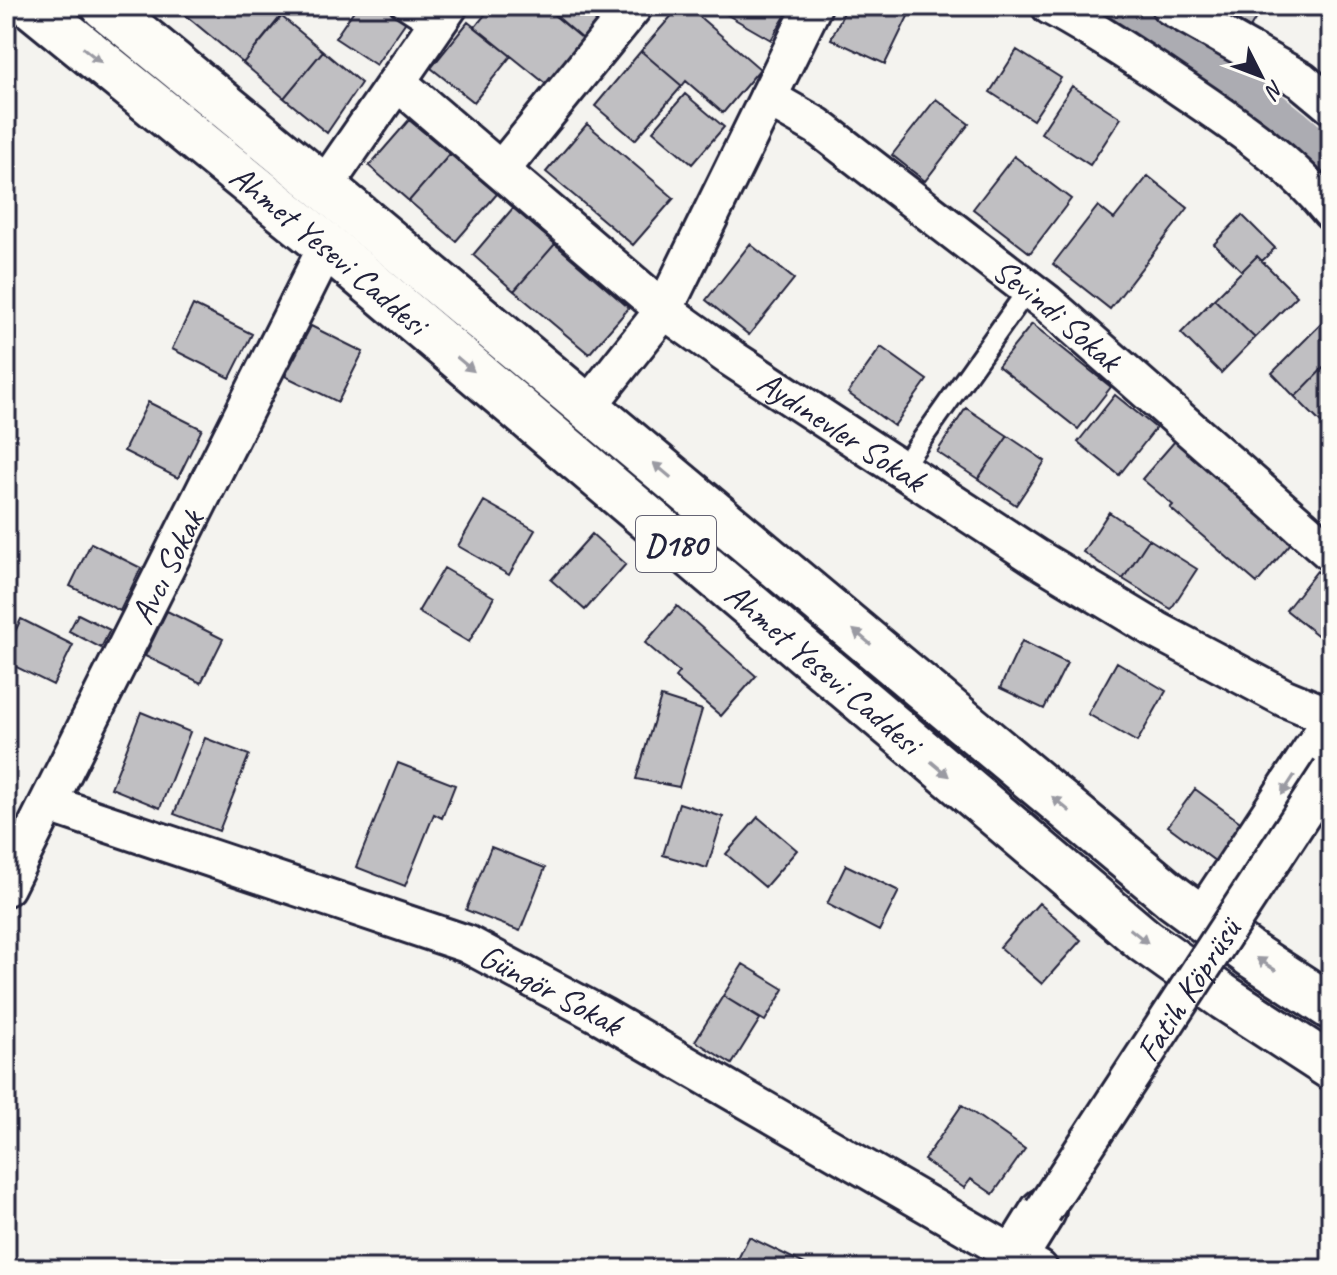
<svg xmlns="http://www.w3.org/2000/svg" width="1337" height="1275" font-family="Caveat,sans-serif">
	<rect width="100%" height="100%" fill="#f4f3ef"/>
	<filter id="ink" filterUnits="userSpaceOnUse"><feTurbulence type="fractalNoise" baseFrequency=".0125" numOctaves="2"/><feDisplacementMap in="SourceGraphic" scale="16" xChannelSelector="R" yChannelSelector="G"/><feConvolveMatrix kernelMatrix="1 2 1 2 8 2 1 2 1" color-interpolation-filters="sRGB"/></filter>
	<g filter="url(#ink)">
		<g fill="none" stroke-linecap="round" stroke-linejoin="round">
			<path stroke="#acacb2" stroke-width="32" d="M1111,6C1188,53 1268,94 1331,158"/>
		</g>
		<path fill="#c0bfc2" stroke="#22223b" stroke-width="2" d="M175,6H190L184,14Z
			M190,6H283L287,10L243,63L184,14Z
			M357,6H387L407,20L376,65L335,38Z
			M492,6H543L583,39L546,84L475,27Z
			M545,6H609L583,39Z
			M680,6H687L760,69L723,113L686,81L682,86L641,51Z
			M712,6H791L771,40Z
			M847,6H913L885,64L831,39Z
			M1213,6H1263L1250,28Z
			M281,16L323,51L284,98L243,63Z
			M468,22L511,56L474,102L431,68Z
			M1017,50L1061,78L1033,120L990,92Z
			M323,51L361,83L327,133L284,98Z
			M641,51L682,86L635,140L595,106Z
			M1072,86L1121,118L1090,165L1041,133Z
			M685,94L724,127L692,164L653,131Z
			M936,99L969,124L925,181L892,155Z
			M409,120L450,154L409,201L369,166Z
			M587,124L674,198L633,245L546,172Z
			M450,154L497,194L456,241L409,201Z
			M1014,156L1071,199L1030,253L973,209Z
			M1148,176L1188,208L1110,309L1053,264L1098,206L1114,219Z
			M513,208L555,244L514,291L473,255Z
			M1242,215L1275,248L1262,261L1257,256L1242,271L1214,244Z
			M555,244L629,308L589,354L514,291Z
			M750,244L794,279L749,335L706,300Z
			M1257,256L1297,296L1255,338L1214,299Z
			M1214,299L1255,338L1221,373L1181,333Z
			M193,305L252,334L230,378L172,349Z
			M1331,314V360L1295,397L1272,373Z
			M1032,324L1111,387L1078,429L998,366Z
			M311,326L363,352L338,402L285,376Z
			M881,347L927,380L894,426L848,393Z
			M1331,360V415L1322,424L1295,397Z
			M1115,395L1156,428L1119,475L1078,442Z
			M148,402L202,429L178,478L124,451Z
			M966,408L1008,436L978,479L937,452Z
			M1008,436L1045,461L1016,505L978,479Z
			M1175,441L1291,543L1257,583L1170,508L1173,505L1142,479Z
			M484,501L535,530L509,575L458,546Z
			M1109,512L1149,539L1123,579L1083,552Z
			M592,534L626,564L585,610L551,580Z
			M1149,539L1197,569L1171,609L1123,579Z
			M91,543L141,568L120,611L70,586Z
			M444,568L494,597L469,642L418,612Z
			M1317,571L1331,582V646L1286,610Z
			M677,606L756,676L721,716L675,677L679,672L645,643Z
			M167,611L223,639L201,683L145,656Z
			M78,614L110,630L101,648L69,631Z
			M21,619L73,645L53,685L6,662V650Z
			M1022,641L1067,663L1044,709L1000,688Z
			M1117,662L1166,691L1137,742L1088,714Z
			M661,697L702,710L679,787L636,779Z
			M141,712L190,732L160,808L111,788Z
			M205,738L249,755L219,831L174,814Z
			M398,763L455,785L442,818L434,814L405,886L356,867Z
			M1195,789L1247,827L1219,864L1168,826Z
			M679,803L723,817L707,868L663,855Z
			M758,817L797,850L765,887L726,854Z
			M491,847L545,868L520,931L466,910Z
			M846,865L899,891L879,931L827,904Z
			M1039,903L1081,940L1042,984L1000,947Z
			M743,964L784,989L765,1021L723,996Z
			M723,996L760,1019L732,1064L695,1041Z
			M962,1105L1025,1149L993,1194L971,1179L964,1188L924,1160Z
			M749,1237L815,1269H733Z"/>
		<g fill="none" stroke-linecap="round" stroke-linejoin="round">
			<defs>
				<path id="service" d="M400,6L434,28
					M901,469L1029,288"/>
				<g id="minor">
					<path d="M1050,6C1090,27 1127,52 1165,77C1224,117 1286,156 1331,212"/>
					<path d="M1170,6L1301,80L1331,105"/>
					<path id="s1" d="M397,82L664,310L731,358L1037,558L1158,631L1285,698L1331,717"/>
					<path id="s2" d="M768,98L817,126L1047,303L1331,553"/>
					<path d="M501,170L634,6"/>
					<path d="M324,187L449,6"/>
					<path d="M587,407L664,310L813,6"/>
					<path id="s3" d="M49,804L467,944L602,1016L1039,1269"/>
					<path id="s4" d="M6,887L327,246"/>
					<path d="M1200,919L1331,720"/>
				</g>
				<path id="tertiary" d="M1007,1269L1043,1211"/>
				<g id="trunk">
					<path id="s5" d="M32,6L327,246L1145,941L1225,998L1331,1067"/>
					<path d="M104,6L324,187L1174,898L1253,956L1331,1007"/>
				</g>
			</defs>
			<use href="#service" stroke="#22223b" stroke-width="24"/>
			<use href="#minor" stroke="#22223b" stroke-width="42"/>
			<use href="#tertiary" stroke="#22223b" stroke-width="50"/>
			<use href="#trunk" stroke="#22223b" stroke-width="50"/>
			<use href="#service" stroke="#fdfcf7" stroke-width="18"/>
			<use href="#minor" stroke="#fdfcf7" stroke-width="36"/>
			<use href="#tertiary" stroke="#fdfcf7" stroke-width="44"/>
			<use href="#trunk" stroke="#fdfcf7" stroke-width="44"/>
			<defs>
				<g id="minor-bridge">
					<path id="s6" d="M1043,1211L1331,770"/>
				</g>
			</defs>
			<use href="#minor-bridge" stroke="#22223b" stroke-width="42" stroke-linecap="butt"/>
			<use href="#minor-bridge" stroke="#fdfcf7" stroke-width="36"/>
		</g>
		<defs><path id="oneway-solid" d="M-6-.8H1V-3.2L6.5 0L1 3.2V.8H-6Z" transform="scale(2)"/></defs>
		<g fill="#9a9aa2">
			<use href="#oneway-solid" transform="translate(92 55) rotate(39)"/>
			<use href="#oneway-solid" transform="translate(465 364) rotate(40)"/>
			<use href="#oneway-solid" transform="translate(662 470) rotate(-140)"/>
			<use href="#oneway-solid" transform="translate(862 637) rotate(-140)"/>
			<use href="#oneway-solid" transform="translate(940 769) rotate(40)"/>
			<use href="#oneway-solid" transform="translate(1288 785) rotate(123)"/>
			<use href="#oneway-solid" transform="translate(1061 804) rotate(-140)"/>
			<use href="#oneway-solid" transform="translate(1139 936) rotate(39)"/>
			<use href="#oneway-solid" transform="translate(1266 964) rotate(-147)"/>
		</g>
	</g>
	<g text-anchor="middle" stroke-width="6" stroke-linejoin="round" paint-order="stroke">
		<rect fill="#fdfcf7" stroke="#646373" stroke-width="2" x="636" y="516" width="80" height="56" rx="6"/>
		<g font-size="32" font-weight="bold" fill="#22223b">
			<text x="676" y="555">D180</text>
		</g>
		<g font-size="34" fill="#22223b" stroke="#fdfcf7">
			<text dy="12" stroke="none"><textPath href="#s5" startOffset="384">Ahmet Yesevi Caddesi</textPath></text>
			<text dy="12" stroke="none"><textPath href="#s2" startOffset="362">Sevindi Sokak</textPath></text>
			<text dy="12" stroke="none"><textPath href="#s1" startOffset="566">Aydınevler Sokak</textPath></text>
			<text dy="12" stroke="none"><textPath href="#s4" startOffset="358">Avcı Sokak</textPath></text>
			<text dy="12" stroke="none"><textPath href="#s5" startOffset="1032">Ahmet Yesevi Caddesi</textPath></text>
			<text dy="12" stroke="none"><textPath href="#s3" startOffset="536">Güngör Sokak</textPath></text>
			<text dy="12" stroke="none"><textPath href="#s6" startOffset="264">Fatih Köprüsü</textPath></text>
		</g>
	</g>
	<rect width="1337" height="1275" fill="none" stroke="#fdfcf7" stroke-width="32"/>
	<rect x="16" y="16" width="1305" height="1243" fill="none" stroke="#22223b" stroke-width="3" filter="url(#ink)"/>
	<g transform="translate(1261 76) rotate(132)" stroke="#fdfcf7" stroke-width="6" paint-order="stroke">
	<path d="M0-6L14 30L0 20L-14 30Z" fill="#22223b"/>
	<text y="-12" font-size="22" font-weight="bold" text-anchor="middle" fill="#22223b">N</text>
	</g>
</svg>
